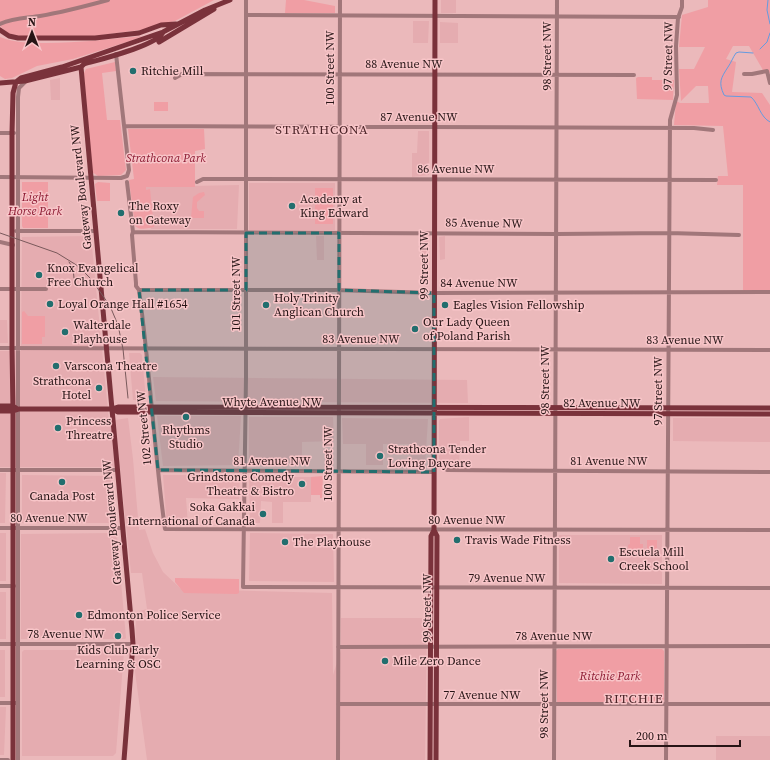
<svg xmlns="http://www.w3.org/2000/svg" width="770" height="760" font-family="'Source Serif 4',serif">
	<rect width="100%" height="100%" fill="#ebb9bb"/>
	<path fill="#e5acb0" d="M441,0H456V13H441Z
		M413,21H429L428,43H413Z
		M440,22L458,23V43H440Z
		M60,78V100H51L50,80Z
		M418,131H429V175L412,177V153H417Z
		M249,183H335V230H249Z
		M239,185L237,229H151L145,187Z
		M91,236L109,421L128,418L133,459L139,530L145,529L153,553L163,572L181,589L332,593L333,675L341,650V618H427L425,760H147L135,672L136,612L147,609L142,573H131L120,467H0V351H21L22,237Z
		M316,236H324V260H317Z
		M445,236V259L440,260L439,237Z
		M422,237H428L427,260L422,259Z
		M0,320H7L8,343H0Z
		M129,353H140L142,355L146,400H133Z
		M153,377L467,380L468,403L156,401Z
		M157,416H241L238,465L163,466Z
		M249,417H333L334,441L302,442V465H249Z
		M469,417V441H460L459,466H439V421L440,419Z
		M342,418L428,419L425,466L411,465L410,444H383V465H366V444H343Z
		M673,418H770V442L673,441Z
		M0,473H6L5,523H0Z
		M22,475L112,476L116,523H22Z
		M163,475H240L239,499L186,498L188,525L167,526Z
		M249,477H311V502H283V523H272V502L261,501L260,523H250Z
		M0,533H6V581H0Z
		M114,533L117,536L126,638L125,639H21V534Z
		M250,533L333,534L334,582L249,581Z
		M559,535H662V584L559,583Z
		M0,592H6V639H0Z
		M0,650H5V697H0Z
		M24,650H101L124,651L116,753L113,756H22V652Z
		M0,707H6L4,755H0Z
		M716,736H770V760H716Z"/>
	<path fill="#f09ea4" d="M0,0H214L175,21L140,30L79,38L17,36L9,34L0,26Z
		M286,0H304L335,6V13H285Z
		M708,0H770V73L763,70L749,46H733L726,59L736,62L732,92L762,93L770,105V292L743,293V185H717L718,176H728L723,126L674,125L676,101L680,103H709L708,86H696L681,101L679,69H694L705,47H679L682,15L708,7Z
		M142,36L133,40L73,59L37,66L12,78L5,79L0,76V37C15,43 30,43 46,43C79,43 110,39 142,36Z
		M115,62L116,71L102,73L107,120H120L126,170L121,175L98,176L92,172L83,75L86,69Z
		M638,77H652V80H674L673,100L637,99L636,78Z
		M154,102H168V111H154Z
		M128,129H204L205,149L195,151V187H146V190L150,189L154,227C149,228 140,231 135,226L129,180L134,179Z
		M22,182H48V228H23L22,226Z
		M98,182L110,183V201H97L95,184Z
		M315,188H333V224H315Z
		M204,192L205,195L197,202V208L199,211H204V218H191L193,197L199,193Z
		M24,311L28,316H45V337H42V344H22V312Z
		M323,476L322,498H320V495H311V477Z
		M630,537H640V544H643V555H629L628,545L630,544Z
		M647,540H657V549L652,552H647Z
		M175,578L239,579V593L237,594L184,593L175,582Z
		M558,649H662L664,651V701L662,703L557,702L556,651Z"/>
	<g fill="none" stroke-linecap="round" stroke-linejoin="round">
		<path stroke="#659be0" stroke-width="1" d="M768,0L767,10L770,24
			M760,49L767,42L770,33
			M753,53L739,52L736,53C733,57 731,63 728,67C721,78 718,82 724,95L726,96L751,97C759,104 760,117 770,122"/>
		<path stroke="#a1777a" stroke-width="4" d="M246,0V377L243,587L770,588
			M246,15L679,17
			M0,24C12,18 27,18 40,16C63,12 86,6 108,0
			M744,74H752L767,71L770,83
			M175,78L182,74L634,75
			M125,126L694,128L713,130
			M0,133H14
			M0,177L121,178L127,176L129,170L116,54
			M127,182L133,232L132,235L136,283V286L139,290C150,370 154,450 165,529L770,530
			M197,182L203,179L716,180
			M16,231H95
			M133,232L557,234L669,233L739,235
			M0,242L13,245
			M0,289H46
			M139,290H335L434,293L770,292
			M0,348L770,350
			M0,470H117
			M158,470L434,472
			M447,470L770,472
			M0,528H122
			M0,586H14
			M0,644H133
			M338,647L770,646
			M0,703H16
			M338,704H770
			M0,760H8
			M18,760V97L19,88L25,82
			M338,760L340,0
			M554,760L557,0
			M666,760L670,120L677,95L676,46L678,18L682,7V0"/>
		<path stroke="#7a323b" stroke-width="5" d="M0,30L9,36L18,38H95L139,33L161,25L176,24
			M159,42L214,9
			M81,67L132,630L133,644L124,760
			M16,82L21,78L62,67L163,32L205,10L230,0
			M0,83L25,81L81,67L84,64C98,60 159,45 163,32
			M0,406H13L16,408
			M112,409L118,412L770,414
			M0,411H13L19,409H112L118,407L770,408
			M434,530L437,536L436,760
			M13,760V411L12,348V133L13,93L16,82
			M430,760L431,536L434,530L435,0"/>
		<path stroke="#79595b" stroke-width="1" d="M0,233L57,253L78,266L91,279L110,306L118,325L123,349L128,398
			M69,262L73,268L74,278"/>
	</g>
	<path fill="#226e6e" fill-opacity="0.2" stroke="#226e6e" stroke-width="3" stroke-dasharray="8 5" stroke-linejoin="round" d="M246,233H339V290L434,293V472L158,470L139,290H246Z"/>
	<g fill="#226e6e" stroke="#f8c5c8" stroke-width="1.5">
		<circle cx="133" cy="71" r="4"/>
		<circle cx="292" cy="206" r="4"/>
		<circle cx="121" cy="213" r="4"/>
		<circle cx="39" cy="275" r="4"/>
		<circle cx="50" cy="304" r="4"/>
		<circle cx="266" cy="305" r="4"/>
		<circle cx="445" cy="305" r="4"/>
		<circle cx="415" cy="329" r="4"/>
		<circle cx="65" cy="332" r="4"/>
		<circle cx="56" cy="366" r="4"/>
		<circle cx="99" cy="388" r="4"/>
		<circle cx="186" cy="417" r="4"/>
		<circle cx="58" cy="428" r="4"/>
		<circle cx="380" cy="456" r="4"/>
		<circle cx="62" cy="482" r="4"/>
		<circle cx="302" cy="484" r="4"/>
		<circle cx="263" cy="514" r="4"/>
		<circle cx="457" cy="540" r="4"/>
		<circle cx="285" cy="542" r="4"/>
		<circle cx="611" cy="559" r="4"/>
		<circle cx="79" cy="615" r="4"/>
		<circle cx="118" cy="636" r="4"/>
		<circle cx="385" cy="661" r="4"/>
	</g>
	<g text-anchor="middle" stroke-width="3" stroke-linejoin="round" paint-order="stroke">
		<g font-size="12" fill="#261415" stroke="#f8c5c8">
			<text transform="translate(547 56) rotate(-90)" y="4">98 Street NW</text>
			<text transform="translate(668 56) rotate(-89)" y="4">97 Street NW</text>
			<text x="404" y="68">88 Avenue NW</text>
			<text transform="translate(330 68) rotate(-90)" y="4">100 Street NW</text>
			<text x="419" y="121">87 Avenue NW</text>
			<text x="456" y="173">86 Avenue NW</text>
			<text transform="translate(81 187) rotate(-96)" y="4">Gateway Boulevard NW</text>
			<text transform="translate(484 223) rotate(1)" y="4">85 Avenue NW</text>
			<text transform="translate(424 265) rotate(-90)" y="4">99 Street NW</text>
			<text x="479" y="287">84 Avenue NW</text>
			<text transform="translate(236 294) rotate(-90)" y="4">101 Street NW</text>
			<text x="361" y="343">83 Avenue NW</text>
			<text x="685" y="344">83 Avenue NW</text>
			<text transform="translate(545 380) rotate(-90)" y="4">98 Street NW</text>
			<text transform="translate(658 391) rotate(-90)" y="4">97 Street NW</text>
			<text x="272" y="406">Whyte Avenue NW</text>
			<text x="602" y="407">82 Avenue NW</text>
			<text transform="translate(144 428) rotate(-95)" y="4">102 Street NW</text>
			<text x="272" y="465">81 Avenue NW</text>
			<text x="609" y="465">81 Avenue NW</text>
			<text transform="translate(328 464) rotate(-90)" y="4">100 Street NW</text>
			<text x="49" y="522">80 Avenue NW</text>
			<text x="467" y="524">80 Avenue NW</text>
			<text transform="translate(112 522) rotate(-95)" y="4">Gateway Boulevard NW</text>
			<text x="507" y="582">79 Avenue NW</text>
			<text transform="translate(427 608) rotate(-90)" y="4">99 Street NW</text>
			<text x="66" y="638">78 Avenue NW</text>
			<text x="554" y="640">78 Avenue NW</text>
			<text x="482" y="699">77 Avenue NW</text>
			<text transform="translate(544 704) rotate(-90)" y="4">98 Street NW</text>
		</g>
		<g font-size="12" fill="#261415" stroke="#f8c5c8" text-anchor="start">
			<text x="141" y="75">Ritchie Mill</text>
			<text x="300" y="203">Academy at<tspan x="300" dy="14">King Edward</tspan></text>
			<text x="129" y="210">The Roxy<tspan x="129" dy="14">on Gateway</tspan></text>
			<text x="47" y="272">Knox Evangelical<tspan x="47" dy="14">Free Church</tspan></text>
			<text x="274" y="302">Holy Trinity<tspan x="274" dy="14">Anglican Church</tspan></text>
			<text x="58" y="308">Loyal Orange Hall #1654</text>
			<text x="453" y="309">Eagles Vision Fellowship</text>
			<text x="423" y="326">Our Lady Queen<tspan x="423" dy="14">of Poland Parish</tspan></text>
			<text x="73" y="329">Walterdale<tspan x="73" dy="14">Playhouse</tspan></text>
			<text x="64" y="370">Varscona Theatre</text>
			<text x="91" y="385" text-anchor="end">Strathcona<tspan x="91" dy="14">Hotel</tspan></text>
			<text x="66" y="425">Princess<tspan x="66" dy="14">Threatre</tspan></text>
			<text x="186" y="434" text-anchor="middle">Rhythms<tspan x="186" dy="14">Studio</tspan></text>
			<text x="388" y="453">Strathcona Tender<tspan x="388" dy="14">Loving Daycare</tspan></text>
			<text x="294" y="481" text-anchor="end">Grindstone Comedy<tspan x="294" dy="14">Theatre &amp; Bistro</tspan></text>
			<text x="62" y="500" text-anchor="middle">Canada Post</text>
			<text x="255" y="511" text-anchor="end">Soka Gakkai<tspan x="255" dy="14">International of Canada</tspan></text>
			<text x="465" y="544">Travis Wade Fitness</text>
			<text x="293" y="546">The Playhouse</text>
			<text x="619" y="556">Escuela Mill<tspan x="619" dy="14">Creek School</tspan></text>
			<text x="87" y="619">Edmonton Police Service</text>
			<text x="118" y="654" text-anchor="middle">Kids Club Early<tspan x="118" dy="14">Learning &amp; OSC</tspan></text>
			<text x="393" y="665">Mile Zero Dance</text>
		</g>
		<g font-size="12" font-style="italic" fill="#8c1a32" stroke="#f8c5c8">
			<text x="166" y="162">Strathcona Park</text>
			<text x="35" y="201">Light<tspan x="35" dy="14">Horse Park</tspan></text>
			<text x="610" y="680">Ritchie Park</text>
		</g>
		<g font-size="13" letter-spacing="1" fill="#492226" stroke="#f8c5c8">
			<text x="322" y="134">STRATHCONA</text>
			<text x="634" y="703">RITCHIE</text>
		</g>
	</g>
	<g transform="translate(32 32)" stroke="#f8c5c8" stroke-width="3" paint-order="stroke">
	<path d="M0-3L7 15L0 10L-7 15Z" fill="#261415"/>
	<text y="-6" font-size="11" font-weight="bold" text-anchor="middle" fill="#261415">N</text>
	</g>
	<path d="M630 740v6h110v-6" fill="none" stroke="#261415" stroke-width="2"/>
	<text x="636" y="740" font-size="12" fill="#261415" stroke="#f8c5c8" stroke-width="3" paint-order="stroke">200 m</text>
</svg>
